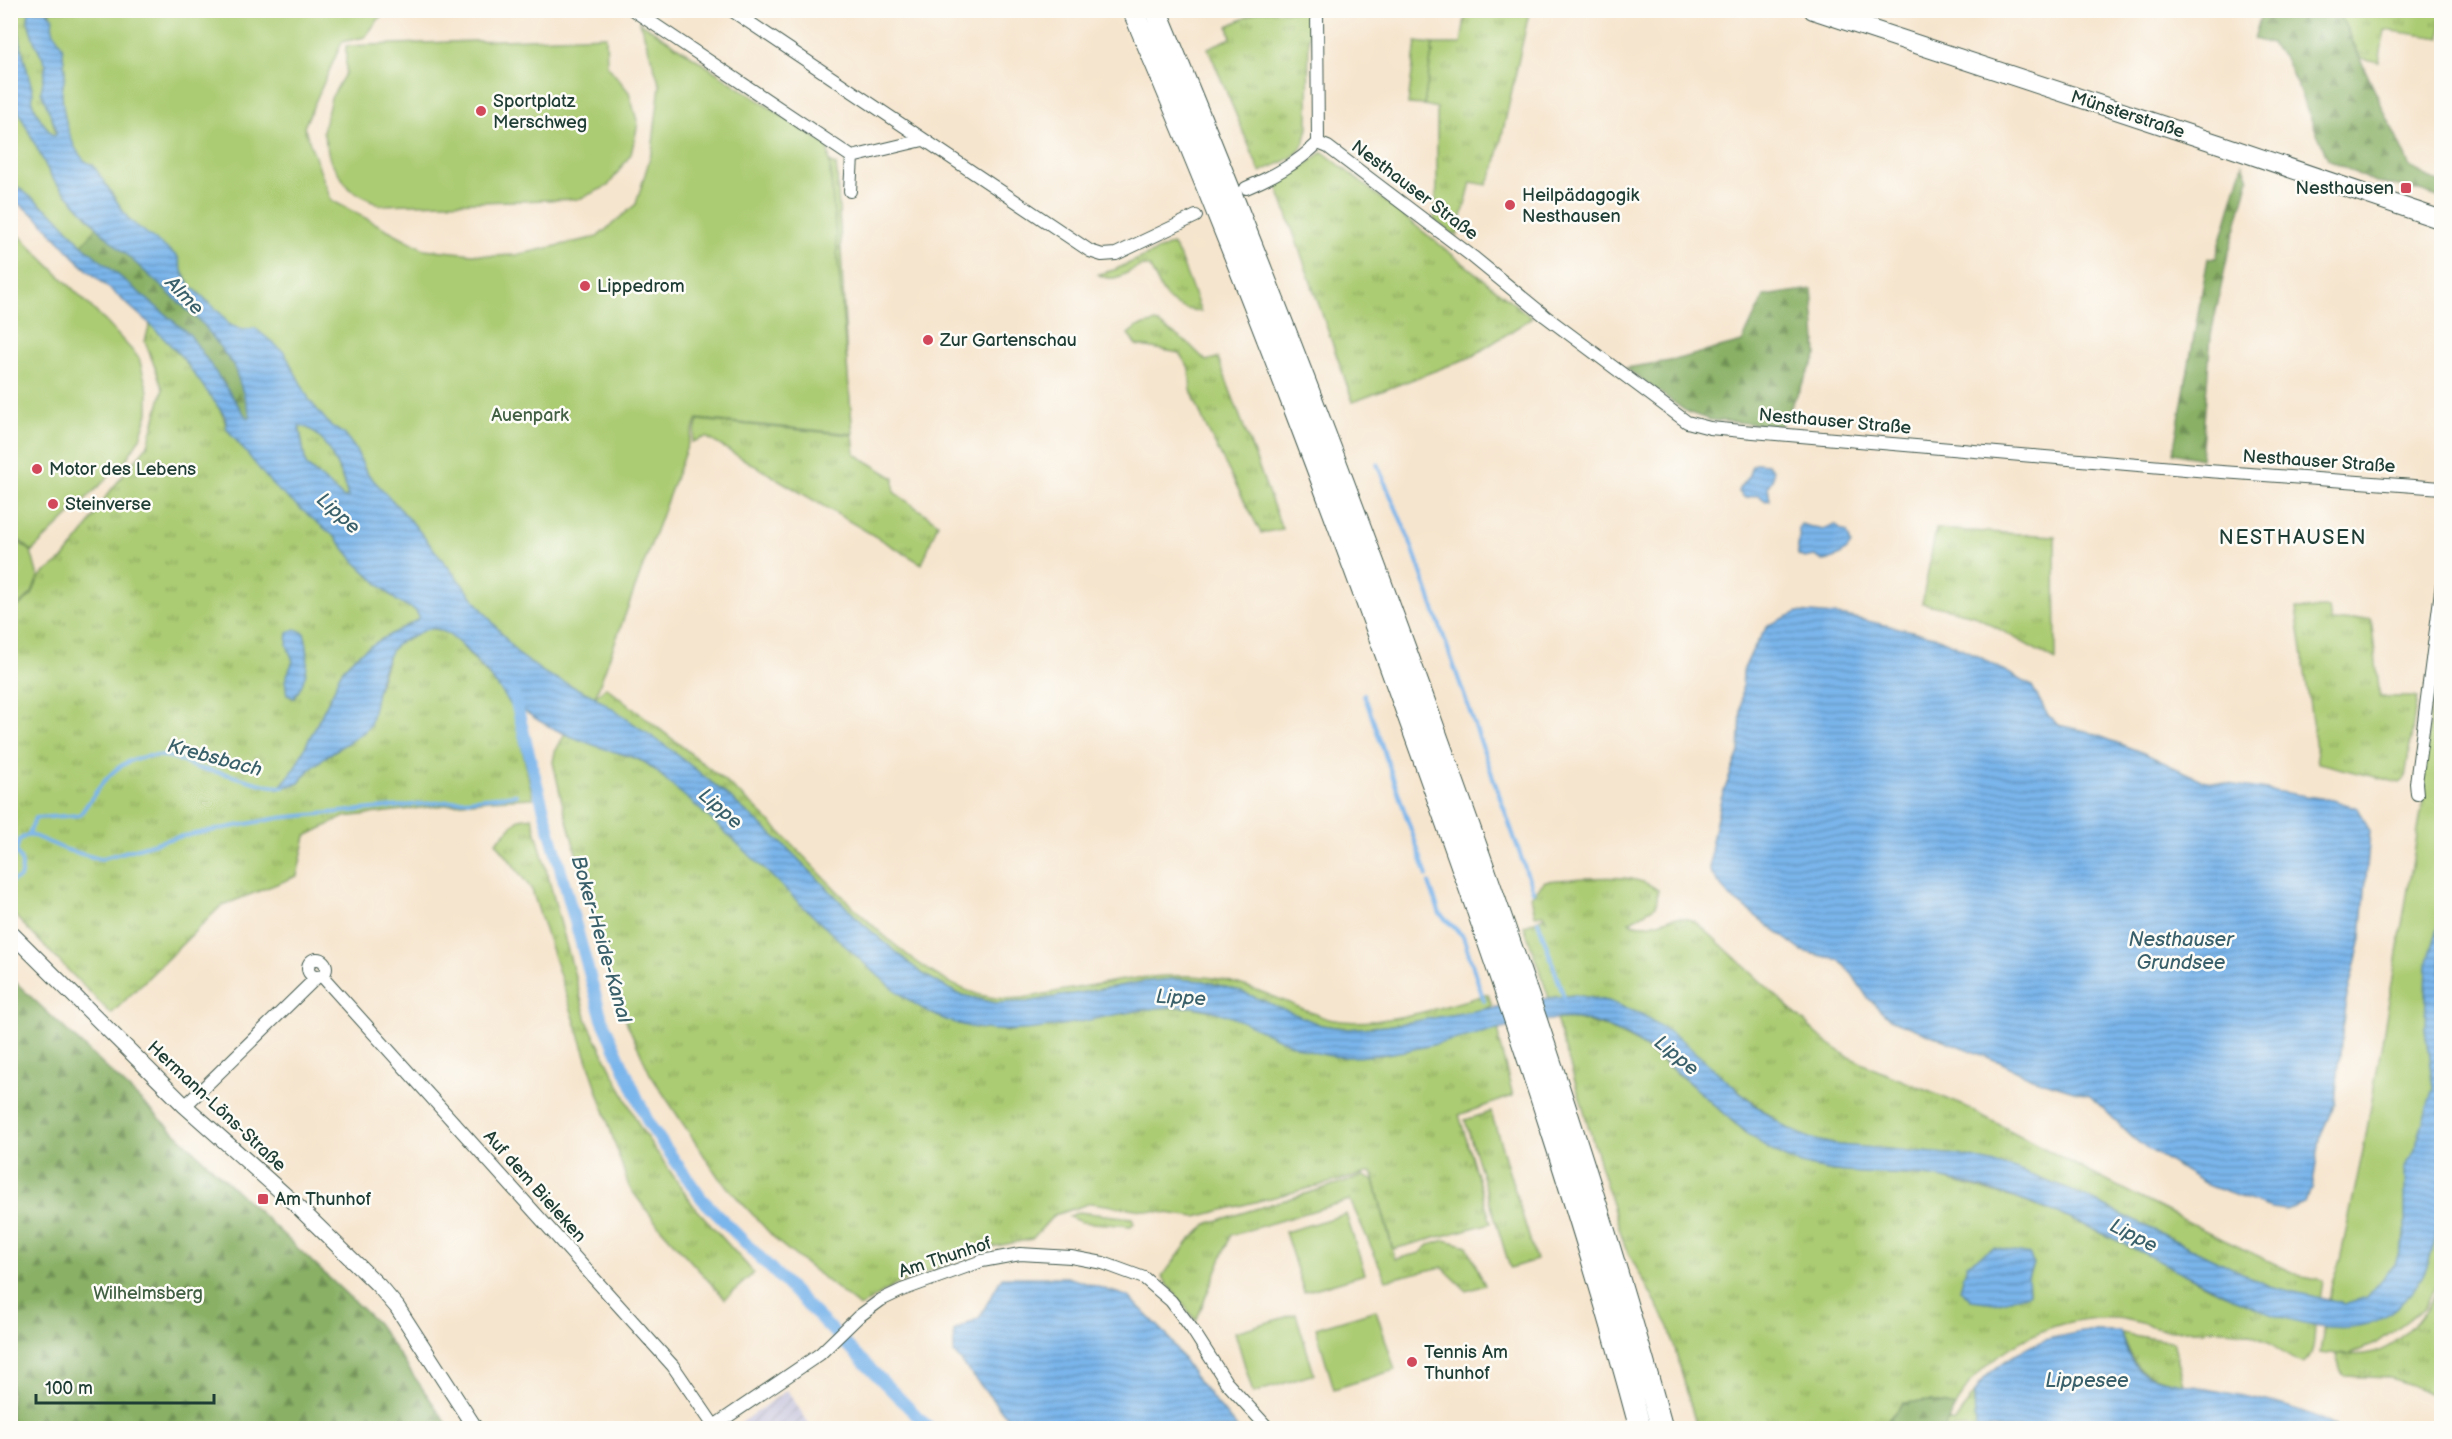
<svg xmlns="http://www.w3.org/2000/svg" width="2452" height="1439" font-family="'Balsamiq Sans',sans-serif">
	<defs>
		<pattern id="industrial-furrows" width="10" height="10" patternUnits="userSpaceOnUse" patternTransform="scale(1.5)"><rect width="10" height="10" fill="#c3c1db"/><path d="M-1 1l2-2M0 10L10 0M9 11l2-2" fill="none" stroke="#9e9eb2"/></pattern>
		<pattern id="grass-tufts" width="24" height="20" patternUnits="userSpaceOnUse" patternTransform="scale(1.5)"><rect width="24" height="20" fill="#accc73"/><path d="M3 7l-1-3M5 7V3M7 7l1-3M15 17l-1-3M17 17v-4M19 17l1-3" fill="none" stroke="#8ba75f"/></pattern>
		<pattern id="forest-firs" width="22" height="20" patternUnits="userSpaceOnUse" patternTransform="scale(1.5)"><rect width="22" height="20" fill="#89b065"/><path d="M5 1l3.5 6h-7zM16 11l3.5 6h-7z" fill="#6f9054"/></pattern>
		<pattern id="water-rules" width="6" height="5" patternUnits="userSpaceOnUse" patternTransform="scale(1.5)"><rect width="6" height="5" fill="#7ab5eb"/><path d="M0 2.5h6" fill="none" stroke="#6394bf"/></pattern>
	</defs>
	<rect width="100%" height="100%" fill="#fdfcf7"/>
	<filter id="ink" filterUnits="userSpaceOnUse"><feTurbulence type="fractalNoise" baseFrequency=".0167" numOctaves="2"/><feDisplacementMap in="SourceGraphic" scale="12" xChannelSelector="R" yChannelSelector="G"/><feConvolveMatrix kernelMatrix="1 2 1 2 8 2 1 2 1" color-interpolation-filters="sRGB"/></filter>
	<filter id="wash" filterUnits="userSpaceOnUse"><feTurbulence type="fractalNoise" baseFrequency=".008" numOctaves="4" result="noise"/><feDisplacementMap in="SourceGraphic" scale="24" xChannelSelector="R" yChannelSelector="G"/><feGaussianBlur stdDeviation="1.35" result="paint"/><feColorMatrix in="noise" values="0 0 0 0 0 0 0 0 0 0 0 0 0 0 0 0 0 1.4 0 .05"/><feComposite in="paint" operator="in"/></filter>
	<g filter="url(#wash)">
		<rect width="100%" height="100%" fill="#f6e5ce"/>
		<path fill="url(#industrial-furrows)" d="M787,1390L812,1428H734Z"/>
		<path fill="url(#grass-tufts)" stroke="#668454" stroke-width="1.5" fill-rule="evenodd" d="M1523,10L1529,13L1495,167L1487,185L1471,182L1457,236L1434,220L1437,187V108L1424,105L1433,44H1461L1466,11Z
			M16,11H29L28,21L34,41L46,64L50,111L56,135L53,136L41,120L32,102L33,93L21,46Z
			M1259,11H1309L1308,128C1302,160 1288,159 1260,172L1208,48L1231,38L1228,26Z
			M2338,11H2441V38L2385,30L2379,62L2361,58Z
			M1323,152L1532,318L1471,357L1353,402L1277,186Z
			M825,161L836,165L837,174L850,419L831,252V171L823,166Z
			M1172,244L1179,255L1201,312C1165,306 1165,297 1150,267C1131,262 1120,288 1098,274L1114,270Z
			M1156,322L1189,344L1206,361L1218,358L1282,529L1261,533L1205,425L1191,390L1189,368L1179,353L1136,345L1128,334L1137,327Z
			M150,324C174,348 222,397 227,430L336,538L357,564L397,601L415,610L419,616L417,620C390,636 341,654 335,688L293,771L279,788L299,783L307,772L325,757L364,732L390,652L396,644L426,629H436L452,635L502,691L513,708L533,798L488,800L344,817L306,836L297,876L221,906L111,1014L11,912L10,610H14L32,595L39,577L63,559L85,531L107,495L148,445L163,389L145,341Z
			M698,420L853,435L855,454L894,478V492L938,523L922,564L706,437L692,442Z
			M299,425C325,428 342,474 348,497L344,498L306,465Z
			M1936,529L2055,536L2056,661L1974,615L1922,603Z
			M2329,608L2331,622L2371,618L2380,697H2417L2405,779L2400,783L2318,763L2296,609Z
			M606,687C653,725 703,761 748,801C812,858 905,981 989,997C1014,1002 1040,995 1065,990C1112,982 1157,972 1205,977C1236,980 1272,996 1301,1008C1312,1012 1323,1019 1334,1020C1378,1028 1446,1006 1488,994L1492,1006L1476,1011L1387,1026L1348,1029L1321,1025L1203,981L1175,979L1142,982L1027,1002L995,1003L958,994L921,973L864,925L786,847L726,794L670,749L595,697Z
			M565,734L645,762L713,819L871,969L1005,1032L1155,1008L1192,1007L1222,1013L1340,1057L1381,1055L1499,1029V1042L1513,1096L1459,1115L1491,1223L1393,1249L1372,1172L1196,1217L1091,1203L1054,1215L1032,1239L982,1249L897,1284L860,1307L778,1242L719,1178L650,1074L617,1001L562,802L553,762L555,752Z
			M532,817L587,1021L641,1129L693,1205L754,1273L725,1299L658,1225L629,1187L532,890L496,842L519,819Z
			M1584,878C1607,878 1638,874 1658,890L1656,906L1629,922C1650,932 1666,913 1687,919C1693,920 1699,925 1704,929L1825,1041L1847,1056L1872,1068L1962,1105L2089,1172L2224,1240L2303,1277L2323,1281L2320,1299L2269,1286L2077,1193L2012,1168L1958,1155L1838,1145L1811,1139L1785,1127L1643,1015L1608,1001L1575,995L1549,998L1524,926L1543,917L1547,921L1543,914L1535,915L1531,896L1545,881Z
			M1556,1019H1577L1606,1027L1638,1043L1689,1083L1743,1131L1781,1156L1832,1171L1936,1177L2017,1199L2071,1219L2156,1259L2210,1288L2263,1310L2315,1325C2314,1338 2315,1356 2303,1363C2284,1358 2271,1340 2251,1334C2226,1327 2199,1331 2174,1330C2154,1329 2135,1319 2115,1318C2053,1315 1983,1351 1955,1407L1931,1401L1903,1403L1880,1428H1697L1669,1327L1625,1247ZM2033,1264L2028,1277L2029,1293L1960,1289Z
			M1491,1112L1536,1260L1510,1268L1465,1120Z
			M1364,1176L1374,1181L1395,1259L1420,1253L1429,1245L1445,1240L1467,1246L1485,1285L1467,1291L1442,1267L1386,1280L1350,1200L1231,1235L1196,1321L1162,1277L1189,1241L1209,1223Z
			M1078,1212L1132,1218L1134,1223L1131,1226L1081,1222L1069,1217Z
			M2441,1287V1400L2412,1385L2390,1378L2345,1376L2341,1372L2336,1355C2345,1355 2355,1355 2364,1354C2401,1350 2423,1315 2441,1287Z
			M2121,1333L2173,1342L2184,1384C2142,1373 2136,1376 2121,1333Z
			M1975,1393L1976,1428H1944L1948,1421L1954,1423Z"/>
		<path fill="url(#forest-firs)" stroke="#54764c" stroke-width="1.5" d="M2262,11H2338L2410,167L2441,184V198L2407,187L2375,183L2328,159L2286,60L2271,44L2254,39Z
			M10,82L64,190L108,238L204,325L234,366L252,417L247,419L190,335L82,245L57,217L11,182Z
			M2243,164L2249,178L2226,263L2211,335L2201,459L2173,453L2208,258H2216Z
			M1812,289L1817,355L1781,426L1710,420L1687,412L1626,368L1670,361L1742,342L1764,296Z
			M11,978L377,1323L450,1428H11Z
			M1931,1401L1955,1407L1944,1428H1881L1903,1403Z"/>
		<path fill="#accc73" stroke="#668454" stroke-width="1.5" d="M46,11H385L365,37L342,42L304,127L331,200L424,249L493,256L516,255L597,237L636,204L652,151L660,85L640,22L828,146L853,434L697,419L595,697L546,674L518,654L412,522L366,472L356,450L345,435L330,425L310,401L284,352L228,324L223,316L190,285L183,274L178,257L142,232L129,220L93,165C71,159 63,114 62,94C62,86 66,78 65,70C64,63 63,55 62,47C53,38 51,26 50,13Z
			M606,36L607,65L629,92L638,124L631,154L608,186L579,199L380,205L349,189L330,160L323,131L331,98L346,72V46Z
			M1416,42L1433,44L1424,105L1408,104Z
			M10,82L18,110L52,178L97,227L82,245L57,217L11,182Z
			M11,227L107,323L139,358L148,391V413L140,438L126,460L32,551L11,533Z
			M14,539L31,551L38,577L32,593L15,609H10V542Z
			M2441,634V1280L2424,1308L2377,1343L2348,1355L2320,1352L2332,1282L2340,1260L2365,1141L2423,801L2422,780Z
			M1346,1214L1365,1274L1304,1292L1285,1232Z
			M1376,1310L1395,1370L1334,1389L1316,1328Z
			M1296,1314L1314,1374L1253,1393L1235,1332Z"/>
		<path fill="url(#water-rules)" stroke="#4c7990" stroke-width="1.5" fill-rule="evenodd" d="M11,11H16L21,46L33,93L32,103L41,120L53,136L56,135V128L41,92L46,64L34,41L28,21L29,11H46L53,18C49,36 63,40 63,51C63,59 65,66 65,74C65,80 62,86 62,92C62,112 72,160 93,165L129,220L178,257L183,274L190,285L223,316L228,324L242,330L255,328L284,352L310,401L330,425L345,435L356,450L366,472L412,522L518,654L546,674L595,697L670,749L726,794L786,847L864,925L921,973L958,994L995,1003L1027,1002L1142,982L1175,979L1203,981L1240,991L1321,1025L1348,1029L1387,1026L1549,998L1575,995L1608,1001L1643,1015L1680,1039L1750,1101L1785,1127L1811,1139L1838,1145L1958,1155L2012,1168L2077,1193L2269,1286L2345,1304L2367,1297L2395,1264L2405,1235V1169L2416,1145L2433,1088L2425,1029L2427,964L2441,918C2441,981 2441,1043 2441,1106C2441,1154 2445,1208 2431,1255C2424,1279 2409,1299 2388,1314C2328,1357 2212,1287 2155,1259C2111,1237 2065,1214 2018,1199C1991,1190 1961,1181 1933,1177C1881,1170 1822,1180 1774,1152C1710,1113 1656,1032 1580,1019C1560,1016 1538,1022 1518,1026C1461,1035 1405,1057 1346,1057C1291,1057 1248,1013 1193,1007C1168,1005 1143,1010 1119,1014C1067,1024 1011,1039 958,1024C911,1011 873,971 837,938C785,891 736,839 682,794C669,784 657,769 644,762C633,756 619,753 608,750C576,739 545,728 519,707L513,708C500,688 459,634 437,629C427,627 419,633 411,637C401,641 395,644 390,653C378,674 376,702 370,725L364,732L325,757L307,772L299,783L278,789L293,771L335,688C341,654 390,636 417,620L419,616L415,610L397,601L357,564L336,538L274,487L227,429L225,416L182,357L150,324L82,265L38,218L11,198V182L57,217L82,245L190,335L247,418L251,417L234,366L204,325L108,238L52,178L18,110L10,82ZM299,426C323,426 344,476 348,497L344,498L306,465Z
			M1757,463L1767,464L1773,470V478L1768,486L1770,500L1766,501L1758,495L1745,498L1738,491C1742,481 1751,478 1751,466Z
			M1801,524L1823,530L1832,525H1836L1841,530L1847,532L1851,544C1847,553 1833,560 1823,561L1815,556L1804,558L1798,555C1796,544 1802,538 1798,528Z
			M1798,612L1845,616L1934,636L1976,655L2032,686L2047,714L2058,725L2086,731L2146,754L2201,780L2333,800L2358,808L2370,832L2361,939L2345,1005L2335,1103L2321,1134L2312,1189L2303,1203L2287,1210L2271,1208L2209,1186L2140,1144L2090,1096L2032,1078L2000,1062L1890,1019L1867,997L1852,974L1839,960L1802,951L1728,895L1710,871L1712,841L1721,799L1739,752L1743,671L1753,649L1768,625Z
			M296,629L304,633C311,655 308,680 294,698L287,695L285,680L293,661L287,645L288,632Z
			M1994,1248L2030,1255L2033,1264L2028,1277L2029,1294L1995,1303L1971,1300L1960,1289L1967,1264Z
			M1002,1277H1067L1129,1297L1167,1335L1195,1377L1237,1428H1016L954,1353V1331L979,1318Z
			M2089,1331H2120C2125,1346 2129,1363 2142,1372C2151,1378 2167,1380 2177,1382C2230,1396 2290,1399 2338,1428H1976C1976,1418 1972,1400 1976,1391C1986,1369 2029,1344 2052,1338C2064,1335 2077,1333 2089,1331Z"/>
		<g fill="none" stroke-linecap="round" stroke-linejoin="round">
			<path stroke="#7ab5eb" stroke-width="4" d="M1377,464L1410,541L1533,891
				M1364,694L1427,876
				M29,834L67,850L100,859L173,838L278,818L516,795
				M10,882L20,878C23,867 23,861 16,852L19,840L29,834L35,818L80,815C104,780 121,749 171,757C180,759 188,765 197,768C209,771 221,772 233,776C250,780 265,787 283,787
				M1429,883L1440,914L1463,936L1484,1001
				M1538,921L1565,1000"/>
			<path stroke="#7ab5eb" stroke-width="12" d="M513,691L539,792L602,1019L649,1124L702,1199L929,1428"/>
		</g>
	</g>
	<g filter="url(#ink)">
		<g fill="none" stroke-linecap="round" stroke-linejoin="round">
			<defs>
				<path id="minor" d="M633,10L852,157L923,140
					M731,10L1090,251L1102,255L1116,254L1196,216
					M1318,143L1328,147L1473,257L1545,316L1687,422L1710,428L1742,431L2208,471L2442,488
					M1246,188C1274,176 1296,164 1318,143L1317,10
					M850,191L852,157
					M2417,794L2416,783L2442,583
					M308 968a9 9 0 1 1 18 0a9 9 0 1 1-18 0Z
					M322,976L673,1366L714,1426
					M185,1106L317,977
					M711,1428L820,1354L858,1317L881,1300L902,1290L982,1261L1020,1254L1071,1257L1103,1263L1144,1278L1171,1301L1192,1329L1226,1382L1268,1428"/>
				<path id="tertiary" d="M10,932L185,1106L295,1204L378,1285L397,1307L475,1428"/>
				<path id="primary" d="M1813,10L2228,147L2442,220"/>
				<path id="motorway" d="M1133,10C1249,279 1351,554 1449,830C1519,1027 1586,1226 1640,1428
					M1156,10C1259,257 1355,507 1445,759C1525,980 1600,1202 1662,1428"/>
			</defs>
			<use href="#minor" stroke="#3f564b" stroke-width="14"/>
			<use href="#tertiary" stroke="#3f564b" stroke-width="17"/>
			<use href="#primary" stroke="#3f564b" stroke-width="20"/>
			<use href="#motorway" stroke="#3f564b" stroke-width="23"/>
			<use href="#minor" stroke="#fff" stroke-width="12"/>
			<use href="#tertiary" stroke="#fff" stroke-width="15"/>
			<use href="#primary" stroke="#fff" stroke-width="18"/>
			<use href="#motorway" stroke="#fff" stroke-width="21"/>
		</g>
	</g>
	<g fill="#d1495b" stroke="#fdfcf7" stroke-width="2">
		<circle cx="481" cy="111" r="6"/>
		<rect x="2400" y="182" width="12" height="12" rx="3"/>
		<circle cx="1510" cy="205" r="6"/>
		<circle cx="585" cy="286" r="6"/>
		<circle cx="928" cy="340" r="6"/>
		<circle cx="37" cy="469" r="6"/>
		<circle cx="53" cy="504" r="6"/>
		<rect x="257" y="1193" width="12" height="12" rx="3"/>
		<circle cx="1412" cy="1362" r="6"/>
	</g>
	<g text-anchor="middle" stroke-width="5" stroke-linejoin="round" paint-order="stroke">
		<g font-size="18" fill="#1f3d34" stroke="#fdfcf7" text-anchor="start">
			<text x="493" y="107">Sportplatz<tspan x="493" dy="21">Merschweg</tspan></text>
			<text x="2394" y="194" text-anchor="end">Nesthausen</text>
			<text x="1522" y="201">Heilpädagogik<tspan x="1522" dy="21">Nesthausen</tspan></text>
			<text x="597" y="292">Lippedrom</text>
			<text x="940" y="346">Zur Gartenschau</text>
			<text x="49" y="475">Motor des Lebens</text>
			<text x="65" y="510">Steinverse</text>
			<text x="275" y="1205">Am Thunhof</text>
			<text x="1424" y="1358">Tennis Am<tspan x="1424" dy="21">Thunhof</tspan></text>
		</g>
		<g font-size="18" fill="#1f3d34" stroke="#fdfcf7">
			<text transform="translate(2128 114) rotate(18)" y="6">Münsterstraße</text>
			<text transform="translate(1415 190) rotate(37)" y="6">Nesthauser Straße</text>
			<text transform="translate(1835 421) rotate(5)" y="6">Nesthauser Straße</text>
			<text transform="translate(2319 461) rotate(4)" y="6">Nesthauser Straße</text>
			<text transform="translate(217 1106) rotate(43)" y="6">Hermann-Löns-Straße</text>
			<text transform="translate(535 1186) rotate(48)" y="6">Auf dem Bieleken</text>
			<text transform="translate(945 1257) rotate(-18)" y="6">Am Thunhof</text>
		</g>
		<g font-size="18" fill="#426144" stroke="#fdfcf7">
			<text x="530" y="421">Auenpark</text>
			<text x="148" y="1299">Wilhelmsberg</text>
		</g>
		<g font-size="20" font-style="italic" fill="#3a616b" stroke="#fdfcf7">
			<text transform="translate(185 295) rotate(46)" y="7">Alme</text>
			<text transform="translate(339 513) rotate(42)" y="7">Lippe</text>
			<text transform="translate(215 757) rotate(15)" y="7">Krebsbach</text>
			<text transform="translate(721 808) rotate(41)" y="7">Lippe</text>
			<text transform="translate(602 939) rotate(74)" y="7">Boker-Heide-Kanal</text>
			<text x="2181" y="946">Nesthauser<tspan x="2181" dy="23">Grundsee</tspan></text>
			<text transform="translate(1181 997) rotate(3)" y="7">Lippe</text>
			<text transform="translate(1677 1055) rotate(39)" y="7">Lippe</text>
			<text transform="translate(2134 1235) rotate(27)" y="7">Lippe</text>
			<text x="2087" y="1387">Lippesee</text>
		</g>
		<g font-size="20" letter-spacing="1.5" fill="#1f3d34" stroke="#fdfcf7">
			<text x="2293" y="544">NESTHAUSEN</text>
		</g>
	</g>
	<rect width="2452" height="1439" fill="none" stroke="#fdfcf7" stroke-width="36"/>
	<path d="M36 1394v9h178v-9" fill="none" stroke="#1f3d34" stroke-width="3"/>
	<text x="45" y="1394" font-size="18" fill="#1f3d34" stroke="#fdfcf7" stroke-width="4.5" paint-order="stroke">100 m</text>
</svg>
